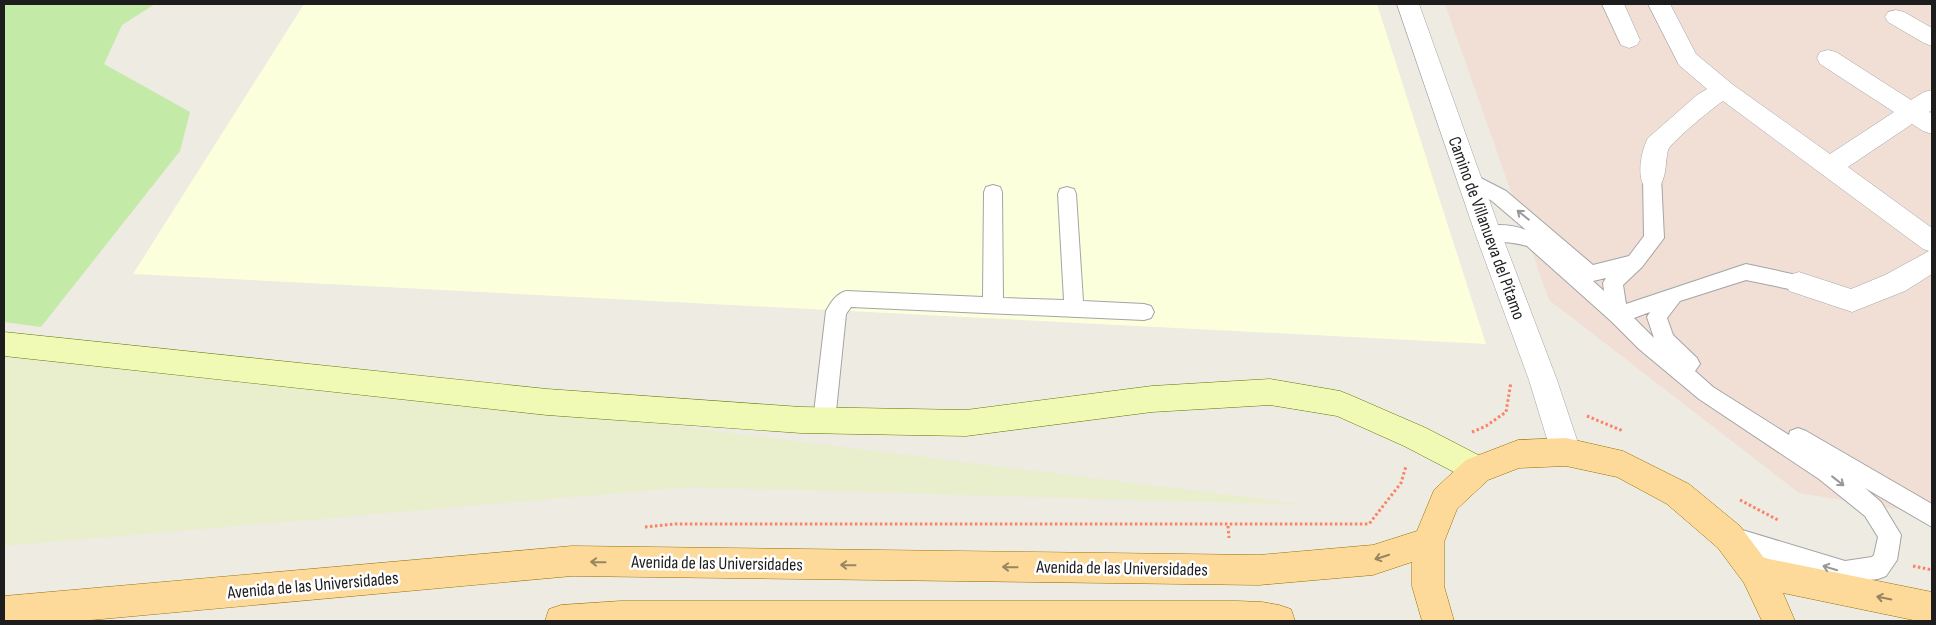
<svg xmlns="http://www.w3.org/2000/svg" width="1936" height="625" font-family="'Sofia Sans Condensed',sans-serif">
	<rect width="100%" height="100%" fill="#eeebe2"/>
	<path fill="#fcffdb" d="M304,4H1377L1486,344L133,274Z"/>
	<path fill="#f1dfd5" d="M1445,4H1932V515L1799,493L1549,300Z"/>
	<path fill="#e9eecd" d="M4,343L1311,505L690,487L4,546Z"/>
	<path fill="#c3eaa7" d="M4,4H155L122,25L104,64L190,112L180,151L41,327L4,322Z"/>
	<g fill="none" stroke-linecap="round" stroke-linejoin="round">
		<defs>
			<path id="lane" d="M1652,170L1658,172L1661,177L1664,238L1642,267L1623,285L1626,304L1746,264L1806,277L1809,283L1806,289L1799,291L1746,280L1680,301L1667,318L1673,335L1697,358L1700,364L1695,371L1713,387L1789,435L1790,431L1798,428L1806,431L1932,504V527L1865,488L1881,502L1901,535L1897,560L1886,576L1878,579L1845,583L1721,545L1718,537L1721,529L1729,526L1845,561L1872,557L1874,555L1878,537L1865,516L1819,479L1699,399L1639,349L1611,321L1527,246C1512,241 1496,243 1481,238L1479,233L1481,228C1495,223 1513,225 1526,230L1492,201L1463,184L1460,179L1463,174L1469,172L1506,191L1593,265L1629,256L1644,236L1643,177L1646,172ZM1606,278L1603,283L1604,291L1593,281ZM1650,312L1647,317L1654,338L1634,318Z
				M993,185L1000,187L1002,192L1003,298L1064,300L1058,194L1060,189L1067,187L1074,189L1076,194L1083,301L1144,304L1151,306L1154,312L1151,318L1144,320L851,307L846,314L835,421L832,428L824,430L816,428L813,421L826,311C831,302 836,294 846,291L983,297L984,192L986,187Z"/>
			<path id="street" d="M1397,4H1419L1501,233L1557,380L1581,452L1577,462L1566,466L1555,462L1551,452L1529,380L1475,233Z
				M1602,4H1624L1640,40L1637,45L1629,48L1621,45Z
				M1648,4H1670L1696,54L1732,84L1830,154L1894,112L1820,64L1817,58L1820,52L1828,50L1836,52L1911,100L1924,92L1932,90V110L1929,112L1932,113V134L1923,131L1912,124L1848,167L1932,228V274L1905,291L1852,312L1789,291L1786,283L1789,275L1799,272L1851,289L1885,275L1929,251L1923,249L1723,101C1714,107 1671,142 1668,150C1665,162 1667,173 1661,184L1652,186L1643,184C1637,172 1642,149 1648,138L1697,95L1707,89L1679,65Z
				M1896,10L1904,12L1932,28V46L1924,43L1888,22L1885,17L1888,12Z"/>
			<path id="secondary" d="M4,332L547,389L801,407L966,410L1152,386L1270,379L1340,391L1350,395L1426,428L1488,460L1492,470L1488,480L1477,484L1404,446L1337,416L1270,405L1152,412L966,436L801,433L547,415L4,356Z"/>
			<path id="primary" d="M1566,438L1623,451L1689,484L1740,526L1764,558L1932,592V621H1918L1783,593L1795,621H1762L1744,583L1718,548L1667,504L1617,477L1566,466L1519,468L1488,480L1457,509L1444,542V586L1454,621H1422L1412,586V562L1373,575L1259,585L572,576L80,621H4V596L572,546L1259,555L1373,545L1417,531L1434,490L1466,460L1518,440Z
				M621,601H1237L1262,602L1279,605L1291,609L1295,621H545L549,609L561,605Z"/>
		</defs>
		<use href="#lane" stroke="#a4a4a4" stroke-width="2"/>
		<use href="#street" stroke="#a4a4a4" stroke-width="1"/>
		<use href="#secondary" stroke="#5f7503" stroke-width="1"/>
		<use href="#primary" stroke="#967000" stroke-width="1"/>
		<path stroke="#fb8267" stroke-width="3" stroke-dasharray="2.5 2.5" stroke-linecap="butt" d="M1587,416L1623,431
			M1472,432L1486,426L1506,412L1511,382
			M1740,500L1778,520
			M1228,526L1229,538
			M645,527L676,524H1369L1401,483L1406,466
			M1913,566L1932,570"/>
		<use href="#lane" fill="#fff" fill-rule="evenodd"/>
		<use href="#street" fill="#fff" fill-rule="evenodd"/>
		<use href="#secondary" fill="#f1fab5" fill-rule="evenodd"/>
		<use href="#primary" fill="#fdda99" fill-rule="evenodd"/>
	</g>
	<defs><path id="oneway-shaft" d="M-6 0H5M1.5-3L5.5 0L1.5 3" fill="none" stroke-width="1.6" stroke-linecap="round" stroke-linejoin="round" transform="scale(1.25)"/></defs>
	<g stroke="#999">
		<use href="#oneway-shaft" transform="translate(1523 215) rotate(-141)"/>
		<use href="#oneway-shaft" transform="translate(1838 481) rotate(38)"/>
		<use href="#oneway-shaft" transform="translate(1830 568) rotate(-163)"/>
	</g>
	<g stroke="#988561">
		<use href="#oneway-shaft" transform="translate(1382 557) rotate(162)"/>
		<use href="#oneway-shaft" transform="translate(598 562) rotate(-179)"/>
		<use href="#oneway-shaft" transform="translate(848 565) rotate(-179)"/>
		<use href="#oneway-shaft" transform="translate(1010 567) rotate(-179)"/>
		<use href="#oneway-shaft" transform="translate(1884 598) rotate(-168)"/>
	</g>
	<g text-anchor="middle" stroke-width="5" stroke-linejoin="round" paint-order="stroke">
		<g font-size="18" fill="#1d1d1d" stroke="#fff">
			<text transform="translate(1487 228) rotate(70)" y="6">Camino de Villanueva del Pítamo</text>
			<text transform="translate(717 563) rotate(1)" y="6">Avenida de las Universidades</text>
			<text transform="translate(1122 568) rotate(1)" y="6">Avenida de las Universidades</text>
			<text transform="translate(313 585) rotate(-5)" y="6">Avenida de las Universidades</text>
		</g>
	</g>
	<rect width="1936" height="625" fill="none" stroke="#1d1d1d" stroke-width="10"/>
</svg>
